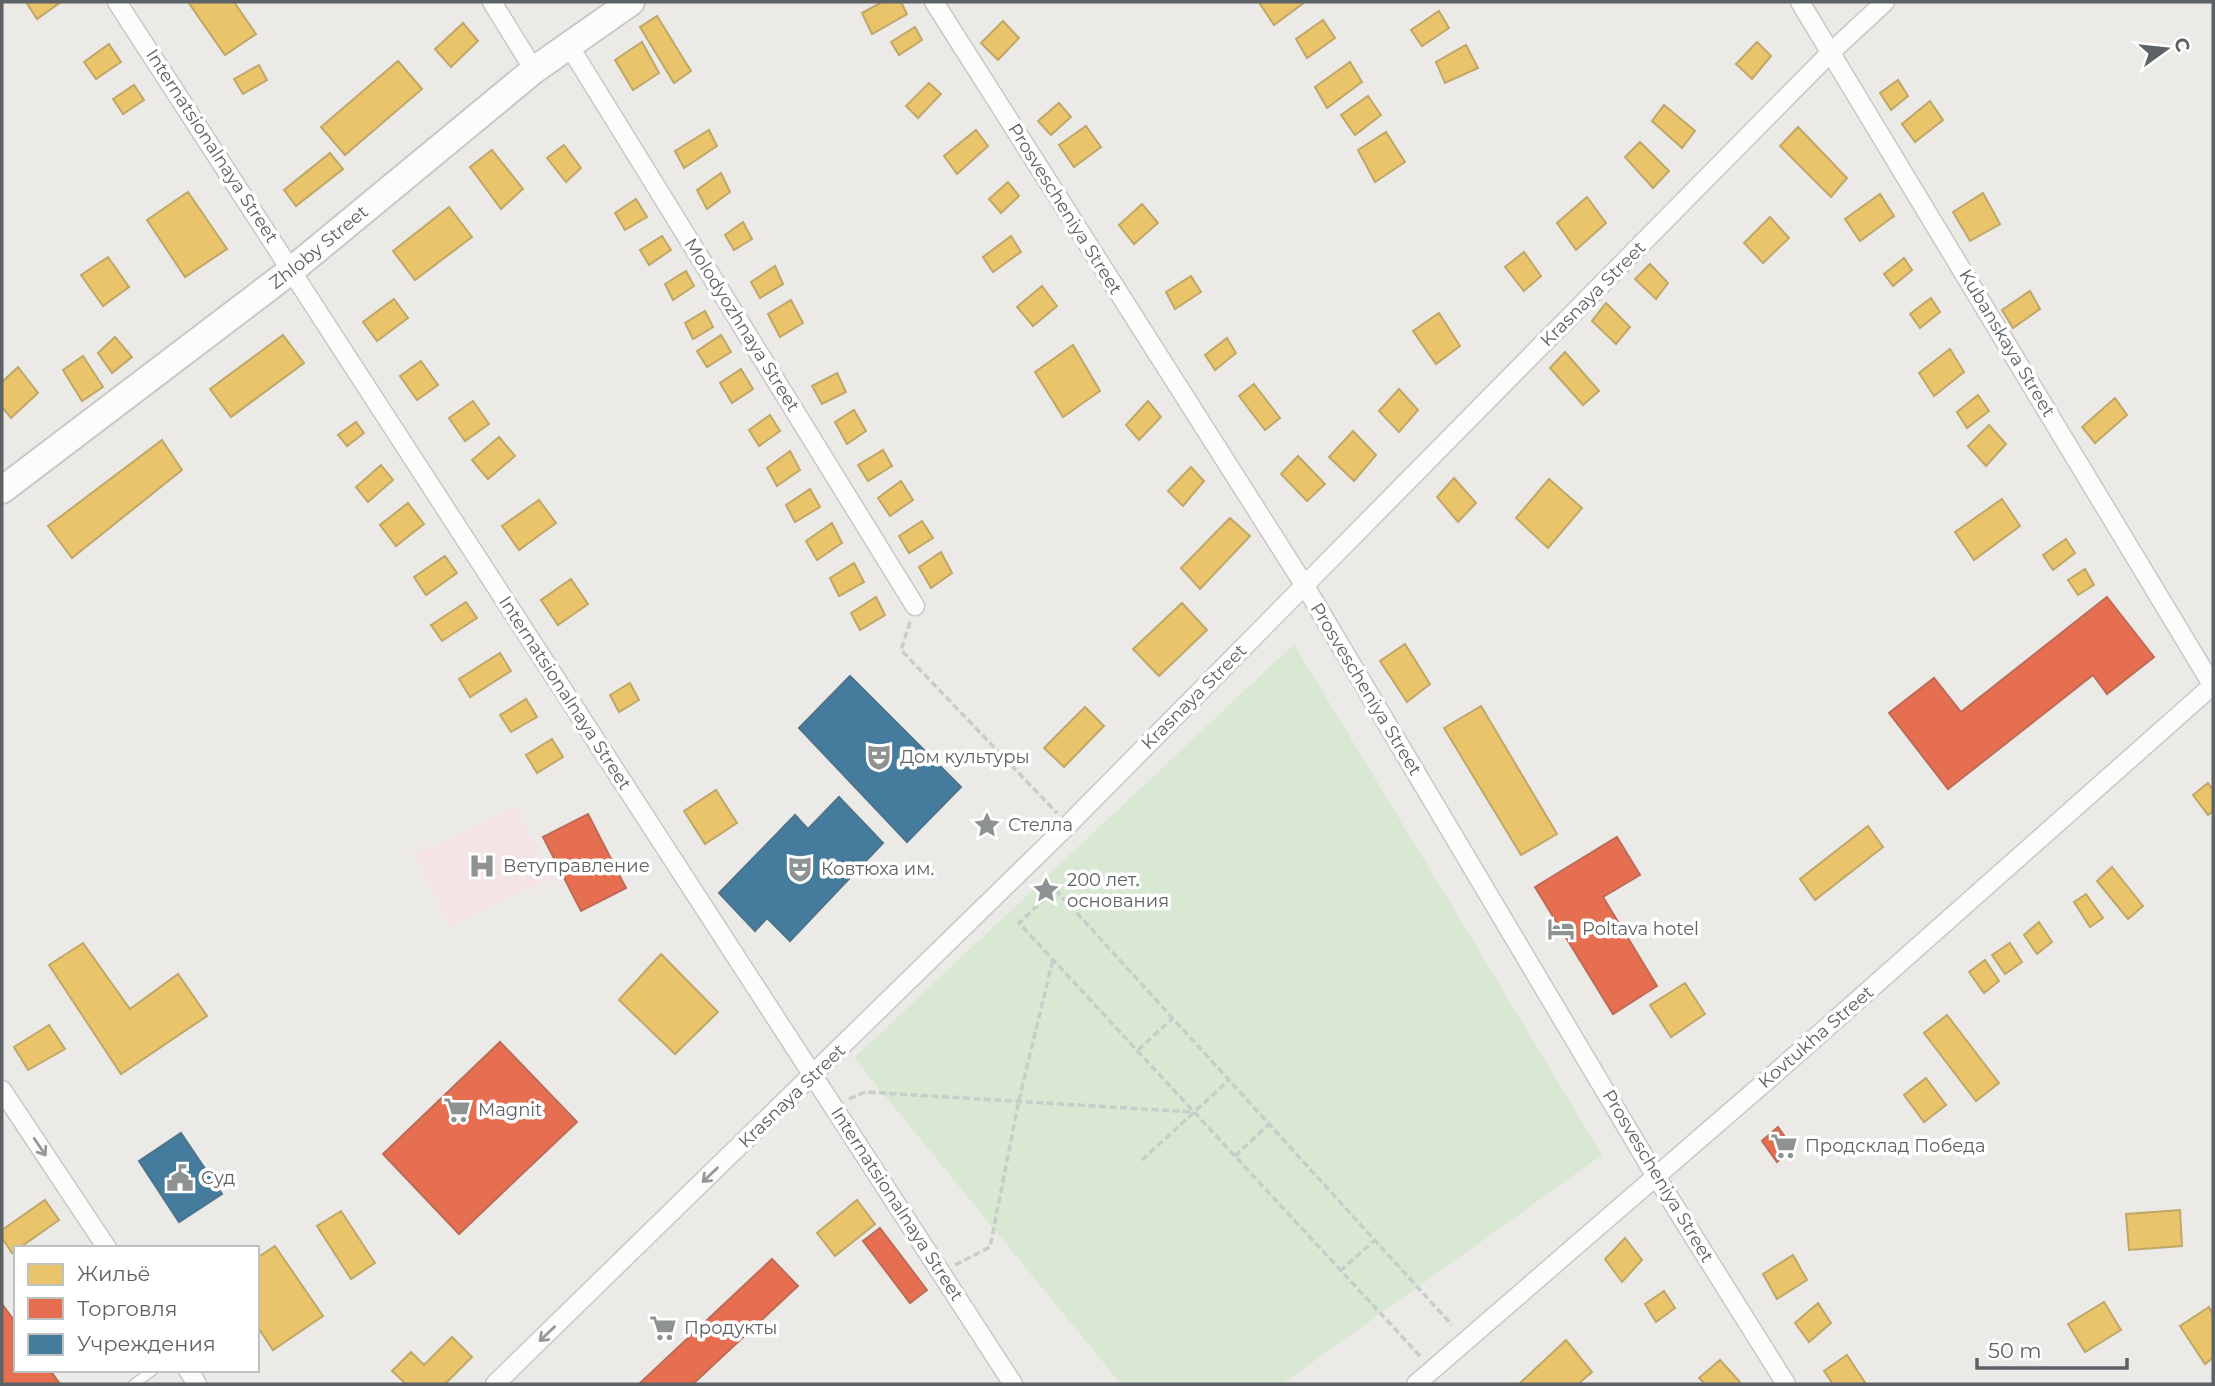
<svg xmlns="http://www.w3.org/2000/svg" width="2215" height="1386" font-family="Montserrat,sans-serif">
	<rect width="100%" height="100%" fill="#eceae7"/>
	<path fill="#f5e4e5" d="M516,807L551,879L450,928L414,854Z"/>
	<path fill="#d8e8d2" d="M1294,644L1602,1155L1282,1384H1121L854,1058Z"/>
	<path fill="#e9c46a" stroke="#bfa768" stroke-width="2" d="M26,2H61L37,19Z
		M188,2H234L256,34L225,55Z
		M882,2H901L907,14L872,34L862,13Z
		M1263,2H1305L1274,25L1260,4Z
		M1439,11L1449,28L1422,46L1411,30Z
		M657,16L691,71L674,83L640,27Z
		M1323,20L1335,38L1307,58L1296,39Z
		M1003,21L1019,38L998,60L981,43Z
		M463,23L478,41L451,67L435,49Z
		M915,27L922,40L899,55L891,42Z
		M642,42L659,73L633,90L615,60Z
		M1757,42L1771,56L1752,79L1736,64Z
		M109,44L121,62L96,79L84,62Z
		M1466,45L1478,68L1445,83L1436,62Z
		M398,61L422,89L345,155L321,127Z
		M1350,62L1362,82L1327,108L1315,87Z
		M259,65L267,80L243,94L234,79Z
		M1898,80L1908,96L1891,110L1880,93Z
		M929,83L941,94L918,118L906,106Z
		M134,85L144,100L123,114L113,99Z
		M1368,96L1381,115L1355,135L1341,115Z
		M1930,101L1943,120L1915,142L1902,124Z
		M1059,103L1071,117L1051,135L1038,121Z
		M1664,105L1695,131L1682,148L1652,121Z
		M1086,126L1101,147L1074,167L1059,145Z
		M1798,127L1847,178L1831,197L1780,146Z
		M709,130L717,146L684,168L675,151Z
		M976,130L988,146L957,174L944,156Z
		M1386,132L1405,162L1375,182L1358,150Z
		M1640,142L1669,171L1653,188L1625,157Z
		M564,145L581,168L566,182L547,158Z
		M492,150L523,189L501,209L470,167Z
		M330,153L343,169L296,206L284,190Z
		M721,173L730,192L707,209L697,190Z
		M1008,182L1019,196L1001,213L989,199Z
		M188,192L227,249L185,277L147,220Z
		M1983,193L2000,224L1970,241L1953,212Z
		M1880,194L1894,216L1860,241L1845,219Z
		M1587,197L1606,223L1576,250L1557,223Z
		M636,199L647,217L625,230L615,213Z
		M1142,204L1158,223L1134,244L1119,225Z
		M449,207L472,237L415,280L393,251Z
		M1770,217L1789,238L1763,263L1744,243Z
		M743,222L752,239L734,250L725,235Z
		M662,236L671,250L649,265L640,250Z
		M1011,236L1021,252L993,272L983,257Z
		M1524,252L1541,276L1524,291L1505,267Z
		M108,257L129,287L103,306L81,275Z
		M1904,258L1912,270L1893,286L1884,274Z
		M1650,264L1668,283L1656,299L1635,279Z
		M775,266L783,284L760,298L751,282Z
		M686,271L694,286L673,300L665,284Z
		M1191,276L1201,292L1175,309L1166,292Z
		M1042,286L1057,306L1033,326L1017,307Z
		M2030,291L2040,309L2013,328L2002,310Z
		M1931,298L1940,312L1920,328L1910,314Z
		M394,299L408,318L377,341L363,322Z
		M791,300L803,323L780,337L768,314Z
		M1606,303L1630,327L1616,344L1592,321Z
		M705,311L713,327L693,339L685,323Z
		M1439,313L1460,346L1436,364L1413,331Z
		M283,335L304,363L231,417L210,389Z
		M721,335L731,352L707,367L697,351Z
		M115,337L132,357L112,373L98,353Z
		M1227,338L1236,353L1215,370L1205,355Z
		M1073,345L1100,391L1063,417L1035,372Z
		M1950,349L1964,372L1934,396L1919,373Z
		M1565,352L1599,391L1583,405L1550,368Z
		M83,356L103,387L82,401L63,370Z
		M421,361L438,385L417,400L400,376Z
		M18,367L38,393L11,418L2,407V382Z
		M741,369L753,389L732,403L720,383Z
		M837,373L846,392L822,404L812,386Z
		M1254,384L1280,418L1265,430L1239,396Z
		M1399,389L1418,410L1399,432L1379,411Z
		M1978,395L1989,411L1967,428L1957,412Z
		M2115,398L2127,415L2095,443L2082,427Z
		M473,401L489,424L465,441L449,418Z
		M1148,401L1161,417L1139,440L1126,425Z
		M854,410L866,431L847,444L835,422Z
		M770,415L780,431L759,446L749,430Z
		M356,422L364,433L347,446L338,435Z
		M1989,425L2006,444L1986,466L1968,446Z
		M1353,431L1376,455L1354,481L1329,457Z
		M499,437L515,456L488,479L472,460Z
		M162,440L182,470L72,558L48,526Z
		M883,450L892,466L868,481L858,465Z
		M790,451L800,470L777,486L767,468Z
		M1298,456L1325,484L1307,501L1281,474Z
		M381,465L393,480L368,502L356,487Z
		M1191,467L1204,481L1183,506L1168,491Z
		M1454,478L1476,503L1458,522L1437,497Z
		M1549,479L1582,508L1548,548L1516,518Z
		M901,481L913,500L890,516L878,498Z
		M810,489L820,507L795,522L786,505Z
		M2002,499L2020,526L1974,560L1955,532Z
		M539,500L556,523L519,550L502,526Z
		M408,503L424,524L396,546L380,525Z
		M1230,518L1250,536L1200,589L1181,568Z
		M922,521L933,538L909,553L899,536Z
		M832,523L842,543L817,560L806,541Z
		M2066,539L2075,553L2053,570L2043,555Z
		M941,552L952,573L931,588L919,567Z
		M445,556L457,573L426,595L414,577Z
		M854,563L864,582L839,596L830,578Z
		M2085,569L2094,585L2078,595L2068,580Z
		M571,579L588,604L558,625L541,600Z
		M876,597L885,615L860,630L851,613Z
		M466,602L477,618L442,641L431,625Z
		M1182,603L1207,630L1159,676L1133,649Z
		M1405,644L1430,684L1407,702L1380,661Z
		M500,653L511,671L470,697L459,679Z
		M630,683L639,700L619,712L610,695Z
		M526,699L537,717L511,732L500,715Z
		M1481,706L1557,834L1521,855L1444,728Z
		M1085,707L1104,726L1064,767L1044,748Z
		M552,739L563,757L537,773L526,755Z
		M2208,783L2213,790V811L2208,815L2193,795Z
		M716,790L737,823L705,844L684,811Z
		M1868,826L1883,847L1815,900L1800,879Z
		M2112,867L2143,906L2128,919L2097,881Z
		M2086,894L2103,918L2090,927L2074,902Z
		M2039,922L2052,942L2037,954L2024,935Z
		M83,943L130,1009L178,974L207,1016L121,1074L49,965Z
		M2010,943L2022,962L2005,974L1992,955Z
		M661,954L718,1012L675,1054L619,1000Z
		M1985,960L1999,981L1984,993L1969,972Z
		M1685,983L1705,1014L1671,1037L1650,1005Z
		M1947,1015L1999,1083L1976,1101L1924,1033Z
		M49,1025L65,1049L28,1070L14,1047Z
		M1926,1078L1946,1105L1924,1122L1904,1095Z
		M45,1200L59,1220L12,1253L2,1238V1230Z
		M857,1200L875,1224L835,1256L817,1233Z
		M2180,1210L2182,1246L2129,1250L2126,1214Z
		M341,1211L375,1263L351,1279L317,1226Z
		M1625,1238L1642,1260L1622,1282L1605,1259Z
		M275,1246L323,1316L273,1350L257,1326V1258Z
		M1793,1255L1807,1280L1777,1299L1763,1274Z
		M1664,1291L1675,1308L1656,1322L1645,1304Z
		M2104,1302L2121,1330L2085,1352L2068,1324Z
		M1818,1303L1831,1323L1809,1342L1795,1323Z
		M2209,1307L2213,1315V1358L2205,1364L2180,1326Z
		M452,1337L472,1357L445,1384H406L392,1371L411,1352L424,1365Z
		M1566,1340L1592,1372L1578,1384H1519Z
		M1847,1355L1866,1384H1833L1824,1371Z
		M1720,1360L1740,1382L1738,1384H1705L1699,1378Z"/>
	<path fill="#e76f51" stroke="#bd6b57" stroke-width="2" d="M2107,597L2154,657L2107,694L2093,675L1948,789L1889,713L1934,678L1961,712Z
		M588,814L626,888L581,911L543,837Z
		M1617,837L1640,875L1603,897L1657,986L1613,1014L1535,887Z
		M500,1042L577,1122L459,1234L383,1154Z
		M1778,1127L1793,1148L1777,1162L1762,1141Z
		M880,1228L927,1290L910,1303L863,1241Z
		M772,1259L798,1286L693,1384H639Z
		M2,1304L16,1323V1370H50L60,1384H2Z"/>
	<path fill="#457b9d" stroke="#4c748c" stroke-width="2" d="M850,676L961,787L907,842L799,728Z
		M839,797L883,843L790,941L767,918L755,931L719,893L795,815L808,829Z
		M181,1133L222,1194L179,1222L139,1161Z"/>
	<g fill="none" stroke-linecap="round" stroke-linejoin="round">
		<defs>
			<path id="lane" d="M134,1384L153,1370"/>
			<path id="street" d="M117,2L1013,1384
				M492,2L534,70
				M934,2L1305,586L1655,1175L1786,1384
				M1800,2L2213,686
				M568,44L915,606
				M2,1090L107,1248
				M188,1370L197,1384
				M495,1384L1068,825L1831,52L1885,2
				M1416,1384L1780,1069L2213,685"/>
			<g id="secondary">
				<path id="s1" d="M2,490L293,269L534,70L631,2"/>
			</g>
		</defs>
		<use href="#lane" stroke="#c8c8c8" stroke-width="12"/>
		<use href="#street" stroke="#c8c8c8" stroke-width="21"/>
		<use href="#secondary" stroke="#c7c8c8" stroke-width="30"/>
		<path stroke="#c7cdc9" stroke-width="3.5" stroke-dasharray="7 3.5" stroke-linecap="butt" d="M910,622L901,650L1057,813
			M1138,1050L1173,1018
			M849,1099L865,1092L1192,1112
			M1235,1156L1269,1124
			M1142,1160L1229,1080
			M955,1265L990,1247L1019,1100L1053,959
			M1340,1271L1375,1240
			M1420,1356L1019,923L1055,889L1452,1325"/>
		<use href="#lane" stroke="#fcfcfb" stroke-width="9"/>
		<use href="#street" stroke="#fcfcfb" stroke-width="18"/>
		<use href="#secondary" stroke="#fcfcfb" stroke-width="26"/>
	</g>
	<defs><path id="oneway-shaft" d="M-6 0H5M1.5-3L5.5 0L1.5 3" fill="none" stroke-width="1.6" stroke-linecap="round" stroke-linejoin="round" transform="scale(1.75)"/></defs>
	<g stroke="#94989a">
		<use href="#oneway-shaft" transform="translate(40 1147) rotate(56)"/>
		<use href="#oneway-shaft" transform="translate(710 1175) rotate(136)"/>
		<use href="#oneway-shaft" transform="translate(547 1334) rotate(136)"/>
	</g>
	<defs>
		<symbol id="theatre-bare" viewBox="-9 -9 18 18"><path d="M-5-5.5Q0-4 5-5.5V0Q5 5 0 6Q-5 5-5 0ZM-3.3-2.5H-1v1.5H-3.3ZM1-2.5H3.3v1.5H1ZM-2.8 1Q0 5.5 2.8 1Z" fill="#8e9292" stroke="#fff" stroke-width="2.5" paint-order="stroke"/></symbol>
		<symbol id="sight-bare" viewBox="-9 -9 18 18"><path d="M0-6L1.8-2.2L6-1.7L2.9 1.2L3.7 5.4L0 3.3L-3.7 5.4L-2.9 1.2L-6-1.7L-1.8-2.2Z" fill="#8e9292" stroke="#fff" stroke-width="2.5" paint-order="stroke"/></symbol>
		<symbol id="hospital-bare" viewBox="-9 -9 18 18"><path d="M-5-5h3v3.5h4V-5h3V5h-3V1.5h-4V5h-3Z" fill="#8e9292" stroke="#fff" stroke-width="2.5" paint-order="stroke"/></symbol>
		<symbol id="hotel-bare" viewBox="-9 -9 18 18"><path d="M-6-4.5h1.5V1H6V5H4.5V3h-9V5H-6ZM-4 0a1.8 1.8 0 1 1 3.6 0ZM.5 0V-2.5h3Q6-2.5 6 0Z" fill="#8e9292" stroke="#fff" stroke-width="2.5" paint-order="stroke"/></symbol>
		<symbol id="supermarket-bare" viewBox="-9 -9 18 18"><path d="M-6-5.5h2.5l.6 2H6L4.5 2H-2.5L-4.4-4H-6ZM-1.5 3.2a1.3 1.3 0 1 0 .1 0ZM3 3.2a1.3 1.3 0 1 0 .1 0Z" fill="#8e9292" stroke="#fff" stroke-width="2.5" paint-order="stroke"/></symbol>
		<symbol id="civic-bare" viewBox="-9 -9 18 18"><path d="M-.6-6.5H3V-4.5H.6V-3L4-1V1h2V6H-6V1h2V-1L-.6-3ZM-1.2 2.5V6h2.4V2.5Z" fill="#8e9292" stroke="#fff" stroke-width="2.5" paint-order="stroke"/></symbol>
	</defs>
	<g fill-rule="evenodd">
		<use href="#theatre-bare" x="860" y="738" width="38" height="38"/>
		<use href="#sight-bare" x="968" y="806" width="38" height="38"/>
		<use href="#hospital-bare" x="463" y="847" width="38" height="38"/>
		<use href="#theatre-bare" x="781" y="850" width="38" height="38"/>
		<use href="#sight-bare" x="1027" y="871" width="38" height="38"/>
		<use href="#hotel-bare" x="1542" y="910" width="38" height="38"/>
		<use href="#supermarket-bare" x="438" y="1091" width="38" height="38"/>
		<use href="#supermarket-bare" x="1765" y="1127" width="38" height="38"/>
		<use href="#civic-bare" x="161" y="1159" width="38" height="38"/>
		<use href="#supermarket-bare" x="644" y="1309" width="38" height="38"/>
	</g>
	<g text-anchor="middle" stroke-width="7" stroke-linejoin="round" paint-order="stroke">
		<g font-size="18" fill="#5c6265" stroke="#fff">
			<text transform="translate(212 146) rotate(57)" y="6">Internatsionalnaya Street</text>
			<text transform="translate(1065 209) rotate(58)" y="6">Prosvescheniya Street</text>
			<text dy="6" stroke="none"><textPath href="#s1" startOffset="399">Zhloby Street</textPath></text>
			<text transform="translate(1593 294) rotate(-45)" y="6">Krasnaya Street</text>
			<text transform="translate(742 325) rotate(58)" y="6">Molodyozhnaya Street</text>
			<text transform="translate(2007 343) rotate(59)" y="6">Kubanskaya Street</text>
			<text transform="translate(1366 689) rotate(59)" y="6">Prosvescheniya Street</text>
			<text transform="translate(565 693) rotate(57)" y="6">Internatsionalnaya Street</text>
			<text transform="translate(1194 697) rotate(-45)" y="6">Krasnaya Street</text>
			<text transform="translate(1816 1037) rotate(-41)" y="6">Kovtukha Street</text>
			<text transform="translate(792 1096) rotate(-44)" y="6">Krasnaya Street</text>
			<text transform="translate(1658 1176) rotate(59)" y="6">Prosvescheniya Street</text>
			<text transform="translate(897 1204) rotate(57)" y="6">Internatsionalnaya Street</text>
		</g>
		<g font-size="18" fill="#5c6265" stroke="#fff" text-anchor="start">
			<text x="900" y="763">Дом культуры</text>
			<text x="1008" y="831">Стелла</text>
			<text x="503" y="872">Ветуправление</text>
			<text x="821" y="875">Ковтюха им.</text>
			<text x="1067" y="886">200 лет.<tspan x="1067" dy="21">основания</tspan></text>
			<text x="1582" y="935">Poltava hotel</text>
			<text x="478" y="1116">Magnit</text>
			<text x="1805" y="1152">Продсклад Победа</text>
			<text x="201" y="1184">Суд</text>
			<text x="684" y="1334">Продукты</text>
		</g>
	</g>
	<rect width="2215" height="1386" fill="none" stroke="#5c6265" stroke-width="7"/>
	<rect x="14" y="1246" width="245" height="126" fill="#ffffff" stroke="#bec0c1" stroke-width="2"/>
	<rect x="28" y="1264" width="35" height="21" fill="#e9c46a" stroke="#bec0c1" stroke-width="2"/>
	<text x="77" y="1281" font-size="21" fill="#5c6265">Жильё</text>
	<rect x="28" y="1298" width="35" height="21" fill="#e76f51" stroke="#bec0c1" stroke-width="2"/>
	<text x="77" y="1316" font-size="21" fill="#5c6265">Торговля</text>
	<rect x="28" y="1334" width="35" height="21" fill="#457b9d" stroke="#bec0c1" stroke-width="2"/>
	<text x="77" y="1351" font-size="21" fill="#5c6265">Учреждения</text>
	<g transform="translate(2166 49) rotate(75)" stroke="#ffffff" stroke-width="5" paint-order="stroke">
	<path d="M0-5L12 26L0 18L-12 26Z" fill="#5c6265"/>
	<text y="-10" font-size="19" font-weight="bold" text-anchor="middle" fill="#5c6265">С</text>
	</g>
	<path d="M1977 1358v10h150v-10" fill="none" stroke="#5c6265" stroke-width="3.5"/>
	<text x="1988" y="1358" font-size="21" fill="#5c6265" stroke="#ffffff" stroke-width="5" paint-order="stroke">50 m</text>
</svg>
